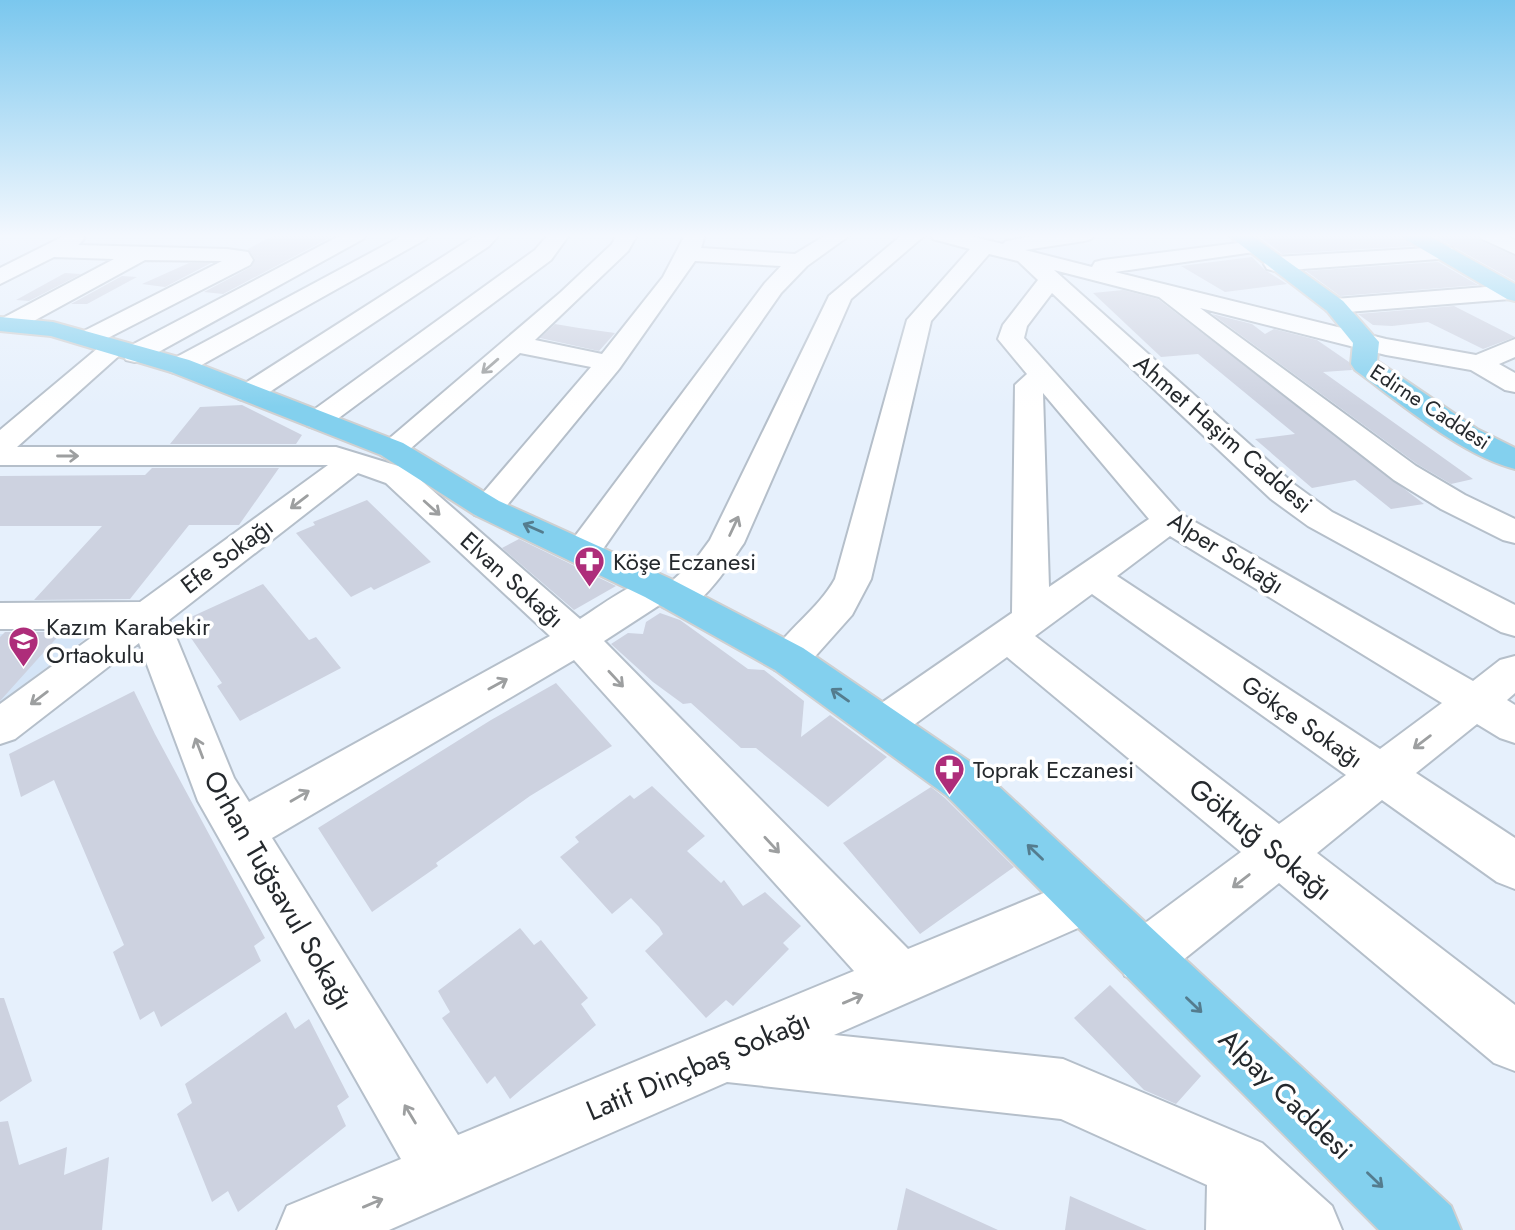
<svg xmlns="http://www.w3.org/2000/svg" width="1515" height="1230" font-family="Jost,sans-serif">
	<rect width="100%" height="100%" fill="#e6f0fc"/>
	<path fill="#d5e5f7" d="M93,633L0,702V634Z"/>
	<path fill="#cdd2e0" d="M274,235H335L223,294L204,292L251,267L255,259L248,249Z
		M1258,235H1399L1412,246L1282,254Z
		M1432,235H1476L1481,241L1515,256V281Z
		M1252,257L1265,270L1287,284L1225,292L1181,266Z
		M1438,262L1478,285L1340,296L1306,271Z
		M189,263H211L165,287L142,284Z
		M65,273L81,274L29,301L16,300Z
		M122,276L137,277L87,304H71Z
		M1123,290L1158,299L1424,504L1391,509L1355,480L1312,488L1255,439L1295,434L1198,354L1161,357L1093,293Z
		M1454,306L1515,337L1483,349L1428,322L1392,326L1373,325L1358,314Z
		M1212,314L1252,324L1265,334L1274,329L1317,340L1349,362L1352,370L1323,372L1473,479L1451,484L1417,464Z
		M555,324L579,328L615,333L599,351L540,338Z
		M242,405L302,435L296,444H170L200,407Z
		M152,468H279L239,525H189L130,599L34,600L102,526H0V476L145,475Z
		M367,500L431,562L374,590L371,587L351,597L296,533L315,525L313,522Z
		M519,539L616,586L574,610L502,548Z
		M263,584L309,640L316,637L341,668L240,721L217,686L222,683L180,622Z
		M660,613L680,620L748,669L764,670L804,701L801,737L830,715L887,757L828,807L756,748H741L691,703L683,704L653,682L611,644L628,633L643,634L646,622Z
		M5,632H62L0,701V637Z
		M556,683L612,746L530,796L436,863L438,866L372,912L318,828L491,720Z
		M134,691L155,734L265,938L254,946L261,961L161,1027L154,1011L140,1020L113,952L124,945L54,780L21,797L9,754Z
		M652,786L705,836L687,851L721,883L724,880L743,906L765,892L801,926L783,943L789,949L733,1006L726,1000L706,1018L645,951L663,934L659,927L631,898L612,914L560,857L579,842L575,837L630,795L634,799Z
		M931,787L945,798L1014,867L920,934L843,843Z
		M520,928L534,945L541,940L588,998L581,1004L596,1025L510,1099L495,1076L487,1084L442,1018L450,1012L438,991Z
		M1110,985L1201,1076L1176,1104L1144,1090L1074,1018Z
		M0,998H4L32,1081L0,1102Z
		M286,1012L295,1029L309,1019L349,1097L337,1106L346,1126L238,1212L228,1191L212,1202L177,1114L192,1103L185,1084Z
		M8,1121L19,1165L67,1147L64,1175L109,1157L102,1230H0V1122Z
		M906,1188L998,1230H897Z
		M1070,1196L1147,1230H1065Z"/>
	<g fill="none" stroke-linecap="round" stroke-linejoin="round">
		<defs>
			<path id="minor" d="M66,235H82L84,239L78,245L227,249L248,252L253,260L250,265L98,343L89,346L80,343L76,338L80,333L222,261L145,260L19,329L10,331L1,329V319L114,259L54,257L0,284V268Z
				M341,235H366L363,239L144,360L135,362L126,360L122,354L126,348Z
				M404,235H429L426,239L189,372L180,374L171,372L167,366L171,360Z
				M477,235H499L489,246L259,399L249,401L239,399L235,393L239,387Z
				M548,235H569L551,260L328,426L318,429L308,426L303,420L308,414L535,250Z
				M617,235H637L628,251L535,340L602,354L663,277L685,235H705L701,248L795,254L826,235H850L807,266L781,293L596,559L583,562L570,559L565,551L570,543L765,283L781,266L695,261L619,369L499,515L487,518L475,515L470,508L591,367L520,353L403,455L392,458L381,455L377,449L561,292L612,244Z
				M902,235H925L851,299L744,543C730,563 711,594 690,607C681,612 672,610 663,607L661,604L604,641L908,949L1085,876L1103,883L1111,900L1103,917L834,1035L1063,1059L1262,1143L1332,1206L1342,1230H1206L1207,1185L1061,1119L727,1082L389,1230H277L287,1206L401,1159L198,801L139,643L15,739L0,744V704L103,629H0V603L140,602L328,465H0V430L104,343L113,340L122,343L126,348L122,353L17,447H336L408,469L580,619C603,605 647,568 672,581L696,559L710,540L829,296ZM358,473L386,483L550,636L249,802L234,778L169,620ZM574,660L854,971L458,1135L272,838Z
				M930,235H965L1003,244L1006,241L1040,235H1094L1091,239L1084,241L1025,250L1092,267L1095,262L1103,260L1254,241L1261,243L1265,247L1261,251L1115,272L1386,339L1476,355L1515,339V357L1499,364L1515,373V392L1505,390L1471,370L1386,355L1200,308L1416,466L1465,495L1515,519V543L1503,540L1441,509L1394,480L1159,297L1054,270L1295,485L1332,512L1515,605V636L1501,632L1308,526L1271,499L1052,293L1027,326L1024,338L1181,514L1473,681L1500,660L1515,656V693L1507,700L1515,705V743L1500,738L1477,724L1416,773L1515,838V889L1497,882L1382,800L1317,853L1515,1005V1071L1494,1063L1279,883L1163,976L1144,984L1125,976L1117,957L1125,938L1241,852L1007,657L897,737L882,742L867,737L860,725L867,713L1012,613L1015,385L1027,374L998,339L1003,325L1038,280L1018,261L989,254L931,321L871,579L852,615L803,670L789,674L775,670L769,659C786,629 818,610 835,579L907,320L970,249L933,239ZM1043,393L1149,519L1049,587ZM1170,536L1442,703L1380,749L1117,576ZM1092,594L1346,775L1279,824L1035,636Z
				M1479,235H1505L1515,240V254L1482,239Z
				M1444,247L1452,248L1455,253L1452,258L1275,271L1267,269L1264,264L1267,259L1275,257Z
				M1510,285L1515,286V298L1510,299L1335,313L1327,311L1323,306L1327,301L1335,299Z"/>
			<path id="major" d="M1228,235H1251L1343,301L1379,342L1377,361L1477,429L1515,448V469C1462,456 1399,402 1355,370L1351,364L1353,343L1327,311Z
				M1402,235H1427L1515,284V301L1507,299L1405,239Z
				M0,317L53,322L189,360L403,443L499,501L671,579L803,648L979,768L1451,1206L1461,1230H1379L947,796L775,670L645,597L475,515L381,455L171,372L51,336L0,331Z"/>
		</defs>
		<use href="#minor" stroke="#b5bfca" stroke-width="4"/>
		<use href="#major" stroke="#cfd0d1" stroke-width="4"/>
		<use href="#minor" fill="#fff" fill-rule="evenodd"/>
		<use href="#major" fill="#83d0ee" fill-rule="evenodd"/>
	</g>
	<defs><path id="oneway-shaft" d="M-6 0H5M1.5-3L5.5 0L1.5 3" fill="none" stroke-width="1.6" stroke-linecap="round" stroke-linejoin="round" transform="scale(1.75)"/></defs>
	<g stroke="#9d9fa0">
		<use href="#oneway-shaft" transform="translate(490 366) rotate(139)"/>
		<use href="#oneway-shaft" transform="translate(68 456)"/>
		<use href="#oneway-shaft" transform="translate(299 502) rotate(143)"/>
		<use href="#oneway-shaft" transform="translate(432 508) rotate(42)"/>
		<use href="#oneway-shaft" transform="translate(734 526) rotate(-65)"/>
		<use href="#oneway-shaft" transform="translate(616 679) rotate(47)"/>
		<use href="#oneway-shaft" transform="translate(498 684) rotate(-29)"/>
		<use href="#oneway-shaft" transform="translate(39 698) rotate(143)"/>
		<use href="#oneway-shaft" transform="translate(1422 742) rotate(143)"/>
		<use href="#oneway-shaft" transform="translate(199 748) rotate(-111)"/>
		<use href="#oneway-shaft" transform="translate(300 796) rotate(-30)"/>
		<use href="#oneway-shaft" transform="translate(772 845) rotate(47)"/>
		<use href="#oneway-shaft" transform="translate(1241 881) rotate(142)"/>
		<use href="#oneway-shaft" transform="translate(853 999) rotate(-23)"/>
		<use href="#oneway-shaft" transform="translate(410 1114) rotate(-121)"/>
		<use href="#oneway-shaft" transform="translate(373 1203) rotate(-23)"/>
	</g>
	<g stroke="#547c8e">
		<use href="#oneway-shaft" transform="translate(533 528) rotate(-156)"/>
		<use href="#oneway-shaft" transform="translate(840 695) rotate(-145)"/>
		<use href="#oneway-shaft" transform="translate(1035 852) rotate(-136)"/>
		<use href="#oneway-shaft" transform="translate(1194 1005) rotate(44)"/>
		<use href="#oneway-shaft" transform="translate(1375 1180) rotate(44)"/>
	</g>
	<linearGradient id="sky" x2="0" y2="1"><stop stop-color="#7ac7ee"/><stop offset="0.58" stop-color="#f4f8fe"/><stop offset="1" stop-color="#f4f8fe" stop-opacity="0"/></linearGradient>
	<rect width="1515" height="407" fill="url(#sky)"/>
	<defs>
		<symbol id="pharmacy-pin" viewBox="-11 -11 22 30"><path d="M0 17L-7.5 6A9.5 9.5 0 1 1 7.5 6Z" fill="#ae2d7a" stroke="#fff"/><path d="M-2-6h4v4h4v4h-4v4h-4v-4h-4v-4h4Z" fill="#fff"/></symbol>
		<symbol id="school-pin" viewBox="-11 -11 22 30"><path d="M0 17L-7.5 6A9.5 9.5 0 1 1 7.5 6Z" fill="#ae2d7a" stroke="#fff"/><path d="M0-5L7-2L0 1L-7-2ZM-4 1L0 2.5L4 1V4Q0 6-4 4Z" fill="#fff"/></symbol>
	</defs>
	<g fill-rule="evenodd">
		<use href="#pharmacy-pin" x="572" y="544" width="35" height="47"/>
		<use href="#school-pin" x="6" y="624" width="35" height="47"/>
		<use href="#pharmacy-pin" x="932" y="752" width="35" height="47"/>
	</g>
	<g text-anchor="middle" stroke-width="7" stroke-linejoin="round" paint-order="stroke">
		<g font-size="21" fill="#25292d" stroke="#fff">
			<text transform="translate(1430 407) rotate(33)" y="7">Edirne Caddesi</text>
		</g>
		<g font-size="24" fill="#25292d" stroke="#fff">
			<text transform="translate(1223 434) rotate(41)" y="8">Ahmet Haşim Caddesi</text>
			<text transform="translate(1226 553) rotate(32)" y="8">Alper Sokağı</text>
			<text transform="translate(227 556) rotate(-37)" y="8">Efe Sokağı</text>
			<text transform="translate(512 580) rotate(42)" y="8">Elvan Sokağı</text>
			<text transform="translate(1302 722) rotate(35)" y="8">Gökçe Sokağı</text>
		</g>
		<g font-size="24" fill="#25292d" stroke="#fff" text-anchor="start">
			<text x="613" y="570">Köşe Eczanesi</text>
			<text x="46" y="635">Kazım Karabekir<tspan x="46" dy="28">Ortaokulu</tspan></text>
			<text x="973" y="778">Toprak Eczanesi</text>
		</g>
		<g font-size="28" fill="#25292d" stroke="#fff">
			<text transform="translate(1261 839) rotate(39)" y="10">Göktuğ Sokağı</text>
			<text transform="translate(279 890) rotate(60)" y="10">Orhan Tuğsavul Sokağı</text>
			<text transform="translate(698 1065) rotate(-23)" y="10">Latif Dinçbaş Sokağı</text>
			<text transform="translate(1286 1094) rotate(44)" y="10">Alpay Caddesi</text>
		</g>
	</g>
</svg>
